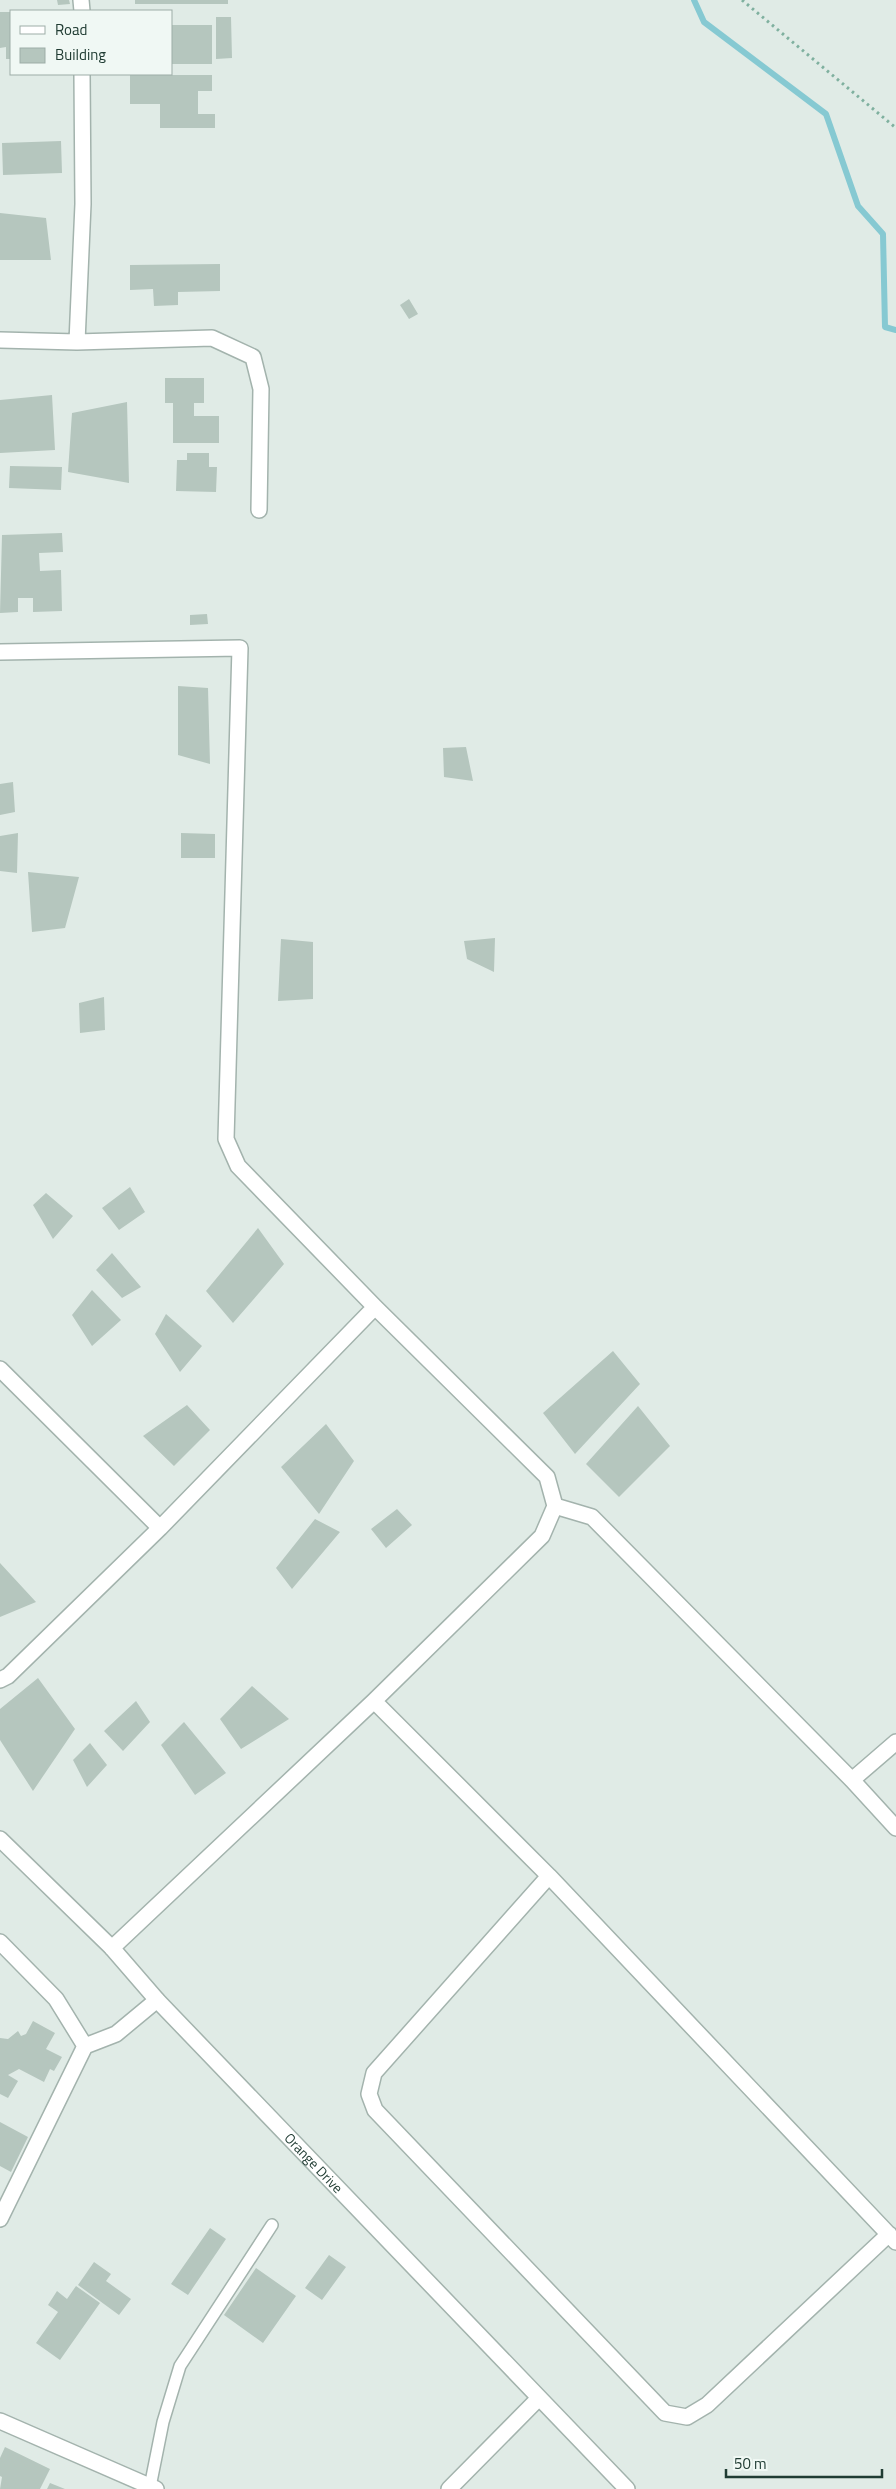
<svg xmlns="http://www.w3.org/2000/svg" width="896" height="2489" font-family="'Titillium Web',sans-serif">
	<rect width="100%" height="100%" fill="#e0ebe6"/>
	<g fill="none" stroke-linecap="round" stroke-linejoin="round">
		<path stroke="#86c9d2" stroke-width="6" d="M694,0L704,22L826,114L858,206L883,234L885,327L896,330"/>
	</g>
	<path fill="#b5c6be" d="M57,0H69L70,4L58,5Z
		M135,0H228V4H135Z
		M0,12H11V59H6V47L0,48Z
		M216,17H231L232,58L216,59Z
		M171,25H212V64H171Z
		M130,75H212V91H198V114H215V128H160V104H130Z
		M61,141L62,173L3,175L2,143Z
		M0,213L46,218L51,260H0Z
		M220,264V291L178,292V305L154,306L153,289L130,290V265Z
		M409,299L418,314L409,319L400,305Z
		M165,378H204V403H194V416H219V443H173V403H165Z
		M52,395L55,450L0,453V400Z
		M127,402L129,483L68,472L72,413Z
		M187,453H209V467H217L216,492L176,491L177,460H187Z
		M10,466L62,467L61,490L9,488Z
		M62,533L63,552L39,553L40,571L61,570L62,611L33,612V598H18V612L0,613L2,535Z
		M207,614L208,624L190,625V615Z
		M178,686L208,688L210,764L178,755Z
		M466,747L473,781L444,777L443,748Z
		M13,782L15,812L0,815V784Z
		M18,833L17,873L0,871V836Z
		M181,833L215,834V858H181Z
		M28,872L79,877L65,928L32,932Z
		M495,938L494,972L467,959L464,941Z
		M281,939L313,942V999L278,1001Z
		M104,997L105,1030L80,1033L79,1003Z
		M130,1187L145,1212L119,1230L102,1208Z
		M46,1193L73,1216L53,1239L33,1205Z
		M258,1228L284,1264L233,1323L206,1291Z
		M112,1253L141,1287L122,1298L96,1270Z
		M92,1290L121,1320L92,1346L72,1315Z
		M166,1314L202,1346L180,1372L155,1334Z
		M613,1351L640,1384L575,1454L543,1413Z
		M187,1405L210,1430L174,1466L143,1436Z
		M638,1406L670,1446L619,1497L586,1464Z
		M326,1424L354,1461L319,1514L281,1467Z
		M397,1509L412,1525L386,1548L371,1529Z
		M315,1519L340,1532L292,1589L276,1568Z
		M0,1563L36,1602L0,1617Z
		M38,1678L75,1729L33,1791L0,1740V1709Z
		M252,1686L289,1719L241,1749L220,1719Z
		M136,1701L150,1722L123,1751L104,1731Z
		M184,1722L226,1773L195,1795L161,1745Z
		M90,1743L107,1765L87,1787L73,1760Z
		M33,2021L55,2033L46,2049L62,2057L54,2071L50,2069L44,2082L19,2069L8,2075L18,2081L8,2098L0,2094V2038L8,2039L18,2031L21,2036L26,2034Z
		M0,2122L28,2137L11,2172L0,2166Z
		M210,2228L226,2239L188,2295L171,2284Z
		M329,2255L346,2267L322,2300L305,2288Z
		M94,2262L111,2274L106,2281L131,2299L119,2315L78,2285Z
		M256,2268L296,2296L263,2343L224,2315Z
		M76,2286L100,2303L60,2360L36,2343L58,2312L48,2305L57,2291L67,2299Z
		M5,2447L50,2469L40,2489H0L2,2477L0,2476V2458Z
		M50,2483L65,2489H47Z"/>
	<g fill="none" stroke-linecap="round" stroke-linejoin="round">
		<defs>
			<path id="service" d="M150,2487L163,2422L180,2366L272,2225"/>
			<path id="minor" d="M81,0L82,11
				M0,340L77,342L83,204L82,74
				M77,342L212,338L253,357L261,389L259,510
				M0,652L240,648L226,1139L238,1166L375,1307L547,1477L555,1506L542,1536L374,1701L112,1948
				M0,1369L160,1528
				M555,1506L592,1517L852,1780L896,1828
				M0,1680L8,1676L160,1528L375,1307
				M374,1701L549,1876L896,2242
				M852,1780L896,1742
				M549,1876L374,2073L369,2094L375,2110L665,2413L687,2417L707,2405L889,2234
				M0,1942L56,1999L85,2046L0,2219
				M85,2046L116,2034L157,2000
				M0,2421L156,2489
				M449,2489L538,2399"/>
			<g id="tertiary">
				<path id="s1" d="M0,1839L112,1948L157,2000L627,2489"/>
			</g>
		</defs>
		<use href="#service" stroke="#a3b3ad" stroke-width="14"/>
		<use href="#minor" stroke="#a3b3ad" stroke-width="18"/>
		<use href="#tertiary" stroke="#a3b3ad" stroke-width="18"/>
		<path stroke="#7fb09f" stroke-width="3" stroke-dasharray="2.5 4" stroke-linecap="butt" d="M742,0L896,128"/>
		<use href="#service" stroke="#fff" stroke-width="11"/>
		<use href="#minor" stroke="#fff" stroke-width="15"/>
		<use href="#tertiary" stroke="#fff" stroke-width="15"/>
	</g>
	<g text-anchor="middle" stroke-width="5" stroke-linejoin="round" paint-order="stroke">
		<g font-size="14" fill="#203c33" stroke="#f0f8f4">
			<text dy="5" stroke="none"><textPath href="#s1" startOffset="451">Orange Drive</textPath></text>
		</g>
	</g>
	<rect x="10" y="10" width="162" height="65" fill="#f0f8f4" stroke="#9dada7"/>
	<rect x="20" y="26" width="25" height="8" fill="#ffffff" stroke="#9dada7"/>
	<text x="55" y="35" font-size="15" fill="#203c33">Road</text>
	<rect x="20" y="48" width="25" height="15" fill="#b5c6be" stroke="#9dada7"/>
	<text x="55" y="60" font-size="15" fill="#203c33">Building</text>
	<path d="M726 2469v8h156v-8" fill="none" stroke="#203c33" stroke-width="2.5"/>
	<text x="734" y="2469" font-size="15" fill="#203c33" stroke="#f0f8f4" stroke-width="4" paint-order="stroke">50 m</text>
</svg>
